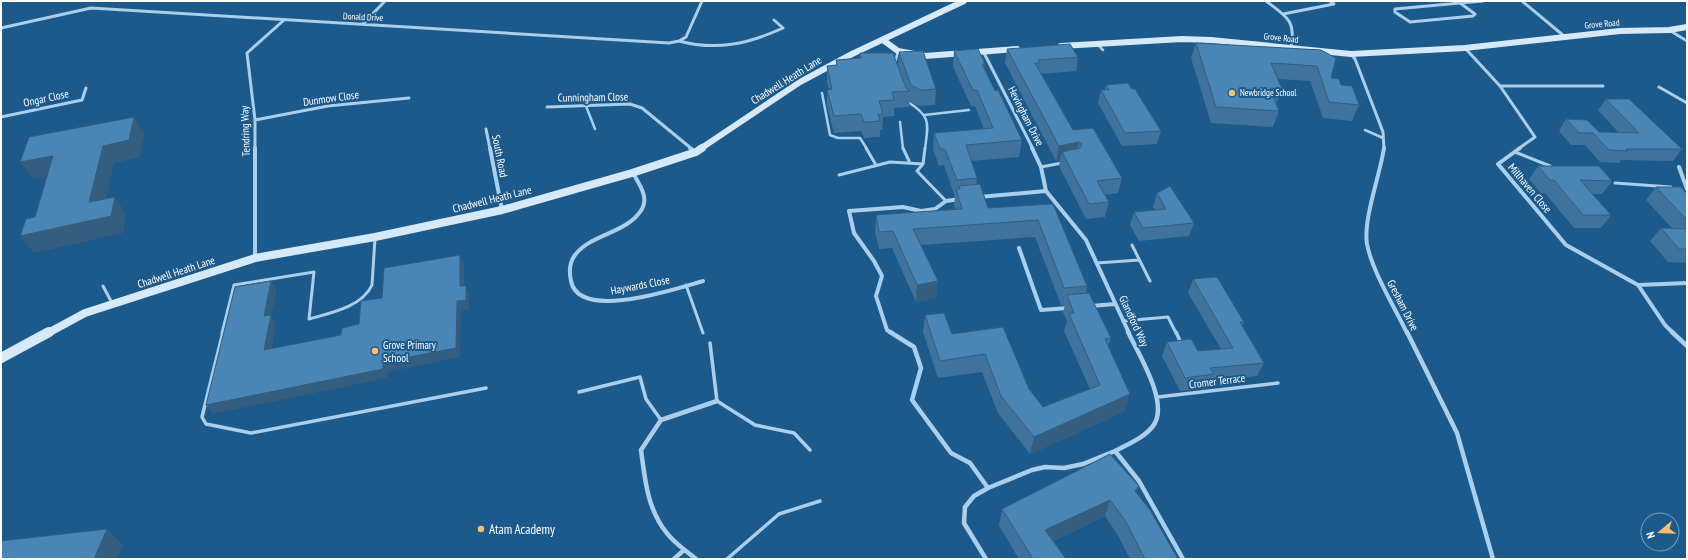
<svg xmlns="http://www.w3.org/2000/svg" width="1688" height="560" font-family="'PT Sans Narrow',sans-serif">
	<rect width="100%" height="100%" fill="#1c5a8c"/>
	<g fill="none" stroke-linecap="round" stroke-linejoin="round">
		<path stroke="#a9cfed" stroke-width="2.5" d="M1098,45L1103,50
			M895,63L898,51
			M822,93L830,135L838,138H860L867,149
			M908,102C932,117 928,124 925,149
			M586,106L595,129
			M924,115L969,110
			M900,122L903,149
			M1365,130L1383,138"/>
		<path stroke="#a9cfed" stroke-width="3" d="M866,148L876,165
			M903,148L909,161
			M1515,152L1550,166
			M923,164L925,148
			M1041,167L1062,163
			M839,175L890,162L923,164L917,171L946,201
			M1615,183L1671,187
			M1132,245L1150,281
			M1097,263L1139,260
			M686,285L703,333
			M103,286L112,303
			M1123,321L1168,317L1176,333
			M222,333L234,285L314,272L309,319C330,313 362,307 372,285L375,238"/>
		<path stroke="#a9cfed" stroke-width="3.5" d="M223,332L202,417L206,424L251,433L486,388
			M1176,332L1181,343
			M710,343L717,401L755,425L794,433L810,450
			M579,392L640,377L646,399L661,420
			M1158,397L1278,383
			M727,559L779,514L820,501"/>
		<path stroke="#a9cfed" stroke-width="3" d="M1266,1C1287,17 1296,20 1291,48
			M1522,1L1564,36
			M1460,3L1475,14L1473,16L1410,22L1395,12V9Z
			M1460,3L1483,1
			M1283,14L1334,4L1330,1
			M363,24L385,1
			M1,28L91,8L669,43L679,41L686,37L702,1
			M1669,30L1687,41
			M679,41C716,51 748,44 783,28L774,20
			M1465,48L1500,86L1535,137L1518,149
			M983,51L1033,149
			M1351,54L1355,59L1383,132L1384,149
			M1500,86H1603
			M1659,87L1687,103
			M547,107L630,104L642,108L692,149
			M1,117L82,100L86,88
			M255,120L328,106L409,98
			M486,129L490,149
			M255,149V120L247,53L284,20"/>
		<path stroke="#a9cfed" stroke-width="4" d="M255,148V258
			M490,148L502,210
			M690,148L695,152
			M1032,148L1041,167L1046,191L1086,240L1129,333
			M1384,148C1380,175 1363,219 1367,244C1372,271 1395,308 1407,333
			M1520,148L1498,164L1566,245L1638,285L1687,283
			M1679,167L1687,189
			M633,173C639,184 649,197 642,209C627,234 592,233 575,255C569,263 569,272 571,281C579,322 678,288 703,281
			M979,197L1046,191
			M1019,248L1041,310L1068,308
			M1638,285L1665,325L1673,333
			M1091,306L1115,304
			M892,333L887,330L876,296L882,276L874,261L854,233L849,211L903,207L921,211L935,209L946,201L960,199"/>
		<path stroke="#a9cfed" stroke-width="4.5" d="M890,332L914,347L921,368L912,400L951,453L970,463L988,488
			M1128,332C1139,355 1170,404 1153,426C1144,438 1128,444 1115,451L1139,481L1183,559
			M1407,332L1457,433L1493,559
			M1672,332L1687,346
			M674,559L684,550
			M696,559C686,551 673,542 666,532C647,508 645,479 641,450L661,420L717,401
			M986,559L964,523L965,507L974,496L988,488L1032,470L1045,467L1064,468L1083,464L1115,451"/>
		<path stroke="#d5e9f9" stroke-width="6" d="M883,40L898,51L925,56L1017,49
			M1061,46L1182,39L1211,40L1351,54L1465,48L1620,31L1669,30L1687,27
			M700,149L800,82L852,54L964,1"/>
		<path stroke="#d5e9f9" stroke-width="8" d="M48,333L85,313L255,258L375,237L502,210L632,173L696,152L702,148"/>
		<path stroke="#d5e9f9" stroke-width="10" d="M1,358L49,332"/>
	</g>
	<path fill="#3f739d" d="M1196,43L1321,50L1331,78L1341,85L1359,105L1352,121L1323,118L1310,81L1278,79L1282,89L1276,104L1279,111L1273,127L1211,123L1191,58Z
		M1007,49L1078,57L1076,71L1041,74L1073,130L1122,178L1118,193L1105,195L1109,202L1105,217L1086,219L1059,166L1060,160L1056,161L1005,63Z
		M954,51L985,64L984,69L995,91L1022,140L1019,157L971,161L977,178L976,185L988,208L1053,204L1087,286L1086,293L1111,338L1108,346L1125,411L1030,454L998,413L982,372L938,378L923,332L925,315L952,334L1003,327L1029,389L1043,407L1090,389L1064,331L1067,321L1063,312L1065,305H1061L1035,237L921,245L938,281L936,298L916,302L892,248L879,249L875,232L876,215L955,209L954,206L955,197L944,165L939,166L933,149L934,133L984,129L975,106H971L953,67Z
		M899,52L936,89L935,105L918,106L910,101V100L909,107L894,108V116L883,117L882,130H880V137L864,138L861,131L834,133L827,106V90H829L827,82V66H836V60L859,58L860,53L898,66Z
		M1106,85L1132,89L1161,131L1157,144L1122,146L1098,103L1101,90H1105Z
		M1606,99L1682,149L1673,161L1621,160L1619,163L1600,162L1585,145H1571L1559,131L1566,119L1599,132L1619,133L1598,110Z
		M1538,166L1612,181L1602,194H1592L1611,215L1601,228H1574L1545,193H1541L1529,179Z
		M1656,187L1687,194V263L1668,262L1650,241L1661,228H1672L1646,200Z
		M1157,193L1194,223L1189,236L1139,241L1130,225L1134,212L1155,210L1153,207Z
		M1193,279L1244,322L1242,326L1264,363L1257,376L1211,381L1208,388L1180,391L1162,356L1167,342L1198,351L1221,349L1188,293Z
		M1137,493L1178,559H1130L1119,537L1105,516L1053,541L1066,559H1019L999,526L1002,509Z"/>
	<path fill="#335e7f" d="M134,117L145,133L140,157L114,163L102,218L115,197L126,214L123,233L34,253L20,236L89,202L103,146Z
		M1079,142L1075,157L1062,152L1060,160L1056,161L1059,146Z
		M53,156L66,172L33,179L20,162Z
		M460,255L464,264V296L460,286Z
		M271,281L277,290L271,316L276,324L270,359L264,350V316Z
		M938,281L936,298L916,302L917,285Z
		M466,286L469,295V309L461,311L460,357L388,372L387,378L213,414L206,405L383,362L457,301Z
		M1130,394L1125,411L1030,454L1034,437Z
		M1139,486L1133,503L1135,491Z
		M1110,500L1105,516L1041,546L1045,530Z
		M107,529L123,545L117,559H94Z"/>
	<path fill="#4986b6" stroke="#335e7f" d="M1196,43L1321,50L1336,58L1331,78L1339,79L1341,85L1352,86L1359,105L1329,102L1317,66L1271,63L1282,89L1270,88L1279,111L1216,107Z
		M1070,44L1078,57L1038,60L1040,63H1035L1073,130L1093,128L1122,178L1097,181L1109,202L1089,204L1062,152L1080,148L1082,144L1079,142L1059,146L1007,49Z
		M978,49L985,64H982L995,91L998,90L1022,140L966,145L977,178L957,180L945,149H940L934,133L993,128L977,90H973L954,51Z
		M923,51L936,89L920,90L911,85L899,52Z
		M860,53H893L906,88L910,91L892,92L894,100L879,101L883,114H878L880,121L864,122L861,114L834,116L827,90L832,89L827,66L837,65L836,60L861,58Z
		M1128,83L1132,89H1135L1161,131L1125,133L1101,90H1109L1106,85Z
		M1606,99H1629L1682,149H1626L1628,151L1609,150L1593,133H1579L1566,119L1587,120L1599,132L1639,133Z
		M134,117L129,140L103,146L89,202L115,197L111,216L20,236L26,219L35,217L53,156L20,162L29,137Z
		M1538,166H1599L1612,181L1580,180L1611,215H1583L1554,180H1550Z
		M980,184L988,208L1053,204L1087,286L1064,288L1038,220L913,229L938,281L917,285L893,231L879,232L876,215L962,209L956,189H960L959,186Z
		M1170,186L1194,223L1143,228L1134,212L1166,209L1157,193Z
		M1656,187H1681L1687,194V220Z
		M1683,224H1687V228Z
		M1661,228L1687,229V249H1679Z
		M460,255V286H466V300L457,301L456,348L383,362V369L206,405L235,287L271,281L264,316L271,315L264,350L341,335L342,328L359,324L361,301L382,298L384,268Z
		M1217,277L1244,322H1240L1264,363L1210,368L1214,374L1185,378L1167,342L1191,339L1198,351L1233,348L1193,279Z
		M1089,293L1111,338L1105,339L1130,394L1034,437L1001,396L985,354L940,361L925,315L944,313L952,334L1003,327L1029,389L1043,407L1100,385L1069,314L1074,313L1067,295Z
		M1110,454L1139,486L1135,491L1150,510L1178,559H1145L1125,520L1110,500L1045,530L1066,559H1033L1002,509Z
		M107,529L94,559H1V541Z"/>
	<g fill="#fdc067" stroke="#1c5a8c" stroke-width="1.5">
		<circle cx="1232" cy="93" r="4"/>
		<circle cx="375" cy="351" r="4"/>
		<circle cx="481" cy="529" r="4"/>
	</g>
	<g text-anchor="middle" stroke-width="4" stroke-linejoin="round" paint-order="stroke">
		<g font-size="9" fill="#fff" stroke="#1c5a8c">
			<text transform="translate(363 17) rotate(3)" y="3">Donald Drive</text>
			<text transform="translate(1602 24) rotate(-5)" y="3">Grove Road</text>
			<text transform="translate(1281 38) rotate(6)" y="3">Grove Road</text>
		</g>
		<g font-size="9" fill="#fff" stroke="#1c5a8c" text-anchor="start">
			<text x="1240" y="96">Newbridge School</text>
		</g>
		<g font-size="11" fill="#fff" stroke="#1c5a8c">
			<text transform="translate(786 80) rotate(-32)" y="4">Chadwell Heath Lane</text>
			<text transform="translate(593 97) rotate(-1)" y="4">Cunningham Close</text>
			<text transform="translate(46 98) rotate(-12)" y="4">Ongar Close</text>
			<text transform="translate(331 98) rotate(-8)" y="4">Dunmow Close</text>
			<text transform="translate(1026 116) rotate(63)" y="4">Hevingham Drive</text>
			<text transform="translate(245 131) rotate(-92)" y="4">Tendring Way</text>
			<text transform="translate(500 156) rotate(79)" y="4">South Road</text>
			<text transform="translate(1530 188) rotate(50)" y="4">Millhaven Close</text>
			<text transform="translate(492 199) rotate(-14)" y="4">Chadwell Heath Lane</text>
			<text transform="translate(176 272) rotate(-18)" y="4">Chadwell Heath Lane</text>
			<text transform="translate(640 285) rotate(-11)" y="4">Haywards Close</text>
			<text transform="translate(1403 305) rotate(63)" y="4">Gresham Drive</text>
			<text transform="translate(1134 321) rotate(65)" y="4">Glandford Way</text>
			<text transform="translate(1217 381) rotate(-7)" y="4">Cromer Terrace</text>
		</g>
		<g font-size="11" fill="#fff" stroke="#1c5a8c" text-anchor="start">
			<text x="383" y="349">Grove Primary<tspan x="383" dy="13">School</tspan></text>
		</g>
		<g font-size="13" fill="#fff" stroke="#1c5a8c" text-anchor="start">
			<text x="489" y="534">Atam Academy</text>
		</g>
	</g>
	<rect width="1688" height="560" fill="none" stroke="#ffffff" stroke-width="4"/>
	<g transform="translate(1660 532) rotate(251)"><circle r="19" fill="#1c5a8c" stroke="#779cba"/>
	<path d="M0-3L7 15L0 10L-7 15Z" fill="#fdc067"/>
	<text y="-6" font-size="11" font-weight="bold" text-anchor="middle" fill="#ffffff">N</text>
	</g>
</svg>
